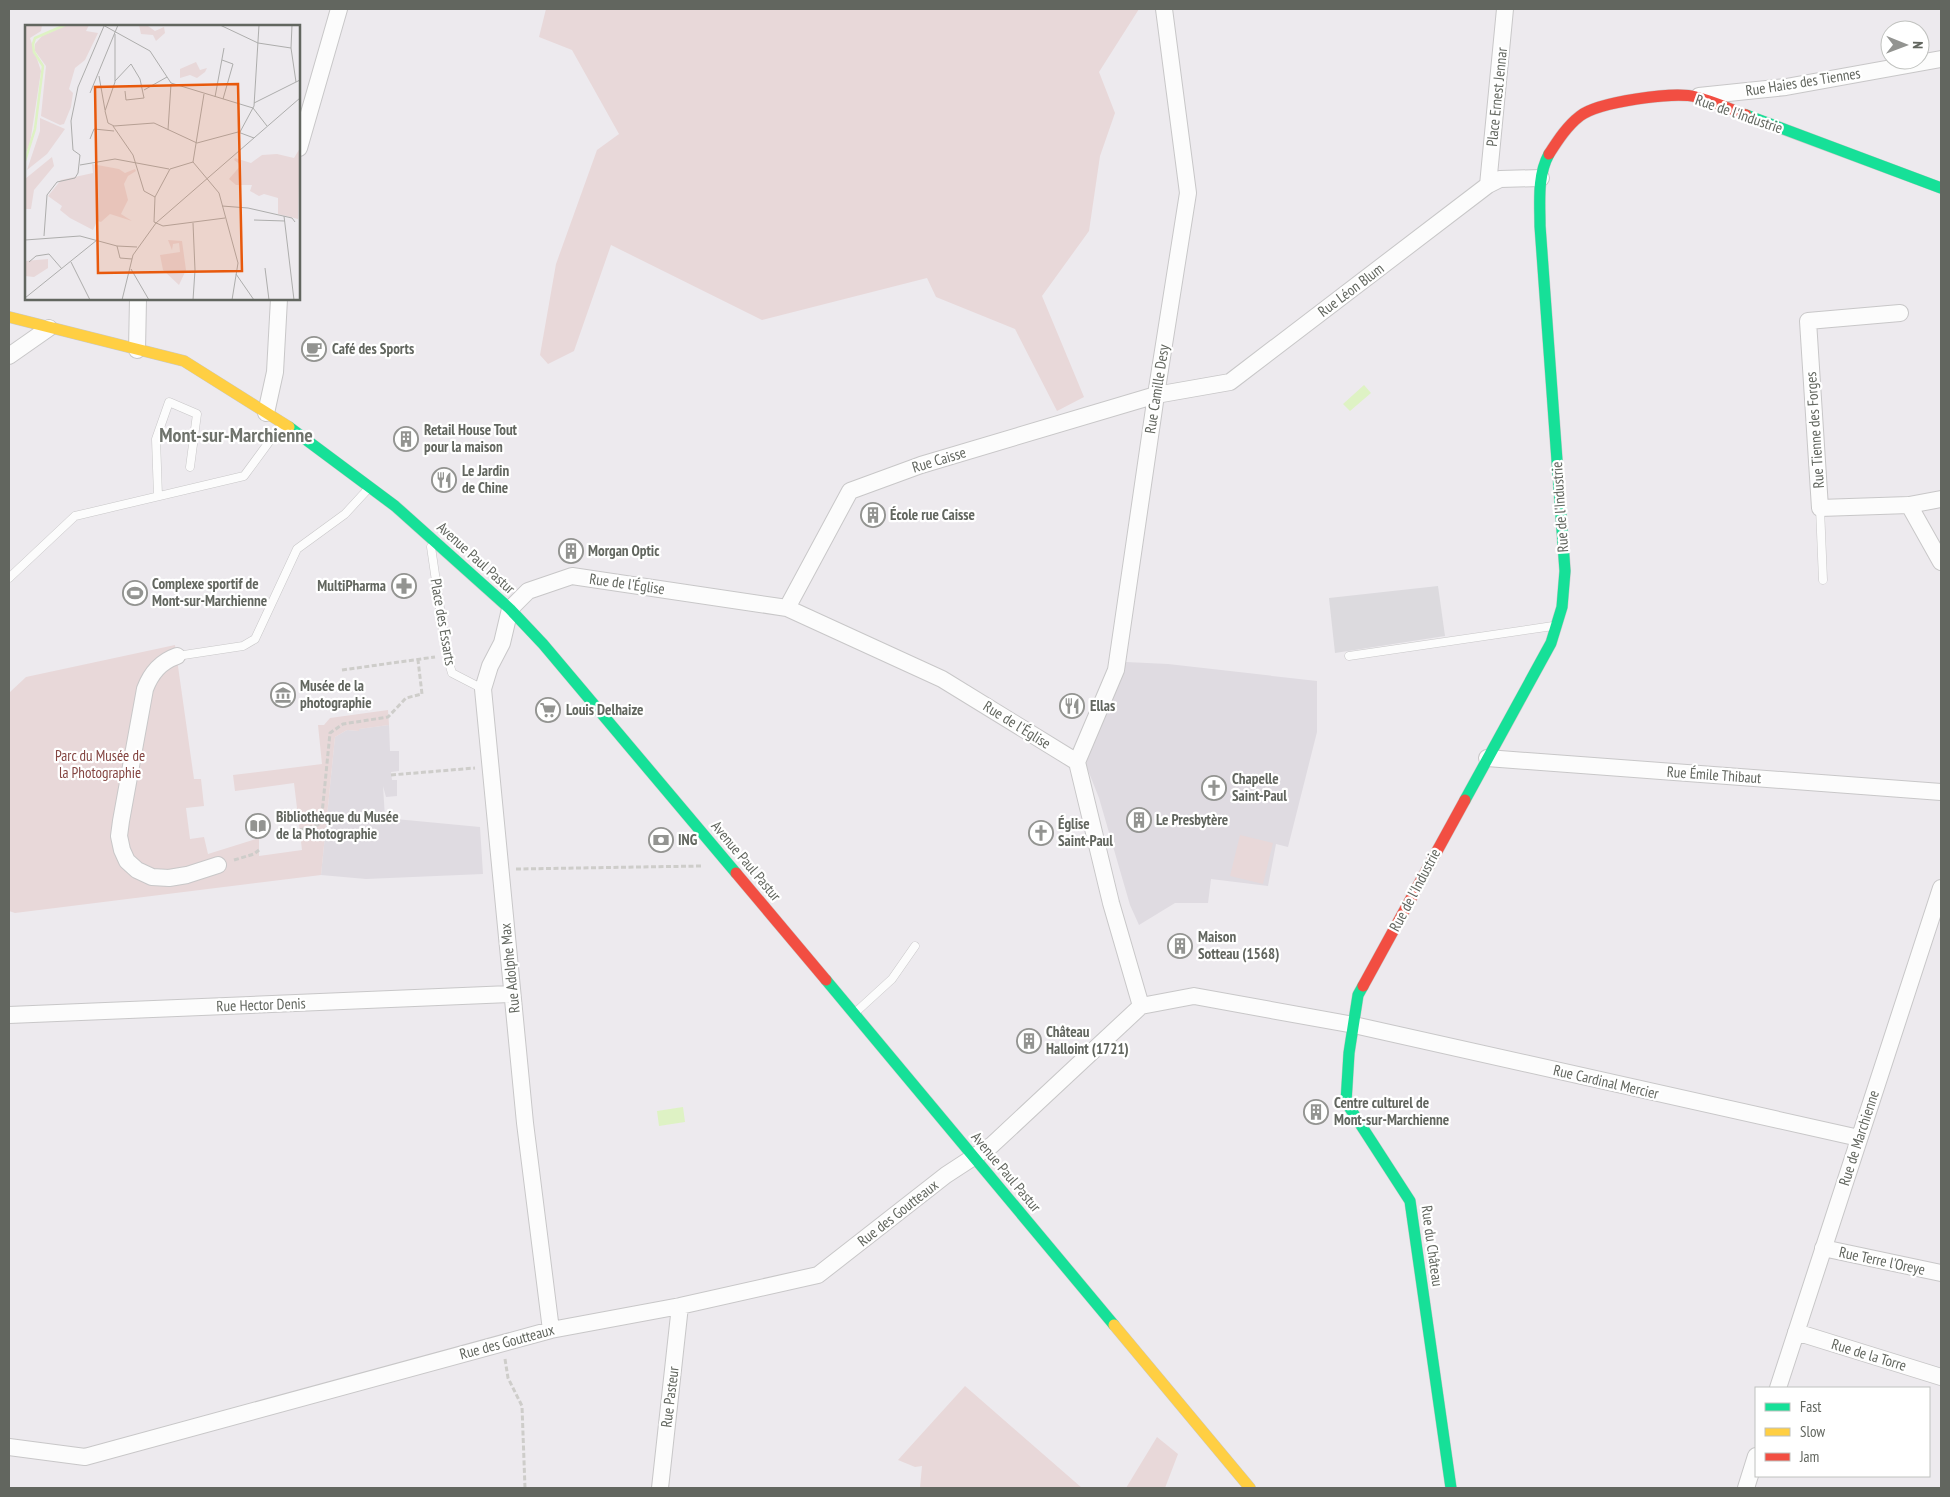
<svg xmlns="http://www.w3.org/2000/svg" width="1950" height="1497" font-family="'PT Sans Narrow',sans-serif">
	<rect width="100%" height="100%" fill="#edeaee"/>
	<path fill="#dcdade" d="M1438,586L1445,636L1335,653L1329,598Z"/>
	<path fill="#dfdbe1" d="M1126,662L1168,664L1317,681V732L1288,847L1276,844L1268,886L1211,879L1208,903H1175L1139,925L1130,905L1099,798L1086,765L1087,751Z
		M389,725L390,751H399V771L391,772L392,780H397V796L386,797L383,786L385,818L480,827L483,874L366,879L321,875L335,737L347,730L358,731V729Z"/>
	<path fill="#e8d8d9" d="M546,9H1139L1099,72L1115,113L1100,156L1089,231L1042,296L1084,397L1057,411L1015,329L936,297L927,278L762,320L611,245L574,351L548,364L540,355L556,264L597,150L619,134L572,50L539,37Z
		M175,645L194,779H201L204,806L186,808L190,839L204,837L208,854L259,838V856L302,850L294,783L235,791L233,775L322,764L318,725H324L330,718L388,710L389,725L359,729V731L347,730L335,737L321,875L15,913L9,911V693L26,677Z
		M1240,835L1273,843L1263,884L1230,876Z
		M965,1386L1082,1488H920L922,1466L915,1467L898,1460Z
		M1157,1437L1178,1454L1165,1488H1126Z"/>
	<path fill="#def2c4" d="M1364,385L1371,393L1350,411L1343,404Z
		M683,1107L685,1122L659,1126L657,1111Z"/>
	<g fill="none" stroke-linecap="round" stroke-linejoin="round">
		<defs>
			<path id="lane" d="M158,496L156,439L169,402L197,414L190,467
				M1820,508L1823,580
				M431,547L447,656L452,673L483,689
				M9,578L75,516L244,476L280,427
				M177,656L243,646L255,639L297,549L345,514L368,489
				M1349,656L1553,626
				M857,1011L892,979L915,946"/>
			<path id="street" d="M1699,96L1786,87L1941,59
				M299,148L339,9
				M1488,185L1505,9
				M1900,313L1808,321L1820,508L1909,505L1941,499
				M137,350L138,299
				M9,356L49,328
				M266,413L275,372L279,299
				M1909,505L1941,562
				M787,608L850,491L921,465L1156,395L1230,382L1488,185L1500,179L1541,178
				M177,656C160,662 151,673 145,689L121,821L119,836L122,850L127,861L137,870L152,877L169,878L187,875L218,865
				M1487,758L1941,792
				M1077,762L1116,670L1156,395L1188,193L1164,9
				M1141,1006L1194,996L1354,1025L1859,1138
				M9,1015L512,994
				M1823,1248L1941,1273
				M551,1330L525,1123L483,689L490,666L502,643L510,609L528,591L572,576L787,608L942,679L1077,762L1111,903L1141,1006
				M1796,1332L1941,1377
				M1778,1388L1941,888
				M9,1447L85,1457L551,1330L680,1306L818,1275L946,1175L992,1145L1141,1006
				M660,1488L680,1306
				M1746,1488L1756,1456"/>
			<path id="fast" d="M1746,115L1941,188
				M289,427L395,506L510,609L543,644L736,873
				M1465,800L1551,643L1562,607L1565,571L1540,226C1540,202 1537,176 1549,154
				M826,980L1114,1325
				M1363,986L1358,995L1349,1053L1346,1102L1410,1201L1451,1488"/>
			<path id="slow" d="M9,317L184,361L289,427
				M1114,1325L1250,1488"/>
			<path id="jam" d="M1549,154C1558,140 1567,126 1580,116C1598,102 1674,91 1696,97C1713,101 1730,109 1746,115
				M736,873L826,980
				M1363,986L1465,800"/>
		</defs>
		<use href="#lane" stroke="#c8c7c8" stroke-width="9"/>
		<use href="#street" stroke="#c8c7c8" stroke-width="18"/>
		<use href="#fast" stroke="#c8c8c7" stroke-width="12"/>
		<use href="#slow" stroke="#c8c8c7" stroke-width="12"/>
		<use href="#jam" stroke="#c8c8c7" stroke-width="12"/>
		<path stroke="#cecdca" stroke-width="3" stroke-dasharray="5 2.5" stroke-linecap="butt" d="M342,670L435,657
			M391,775L475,768
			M300,830L321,824L330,733L343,724L388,717L406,698L422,694L418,660
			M234,860L254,854L259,850
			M516,869L702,866
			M505,1359L508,1378L522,1406L525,1488"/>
		<use href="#lane" stroke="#fcfcfc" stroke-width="8"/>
		<use href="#street" stroke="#fcfcfc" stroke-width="16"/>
		<use href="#fast" stroke="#16e098" stroke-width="11"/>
		<use href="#slow" stroke="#ffcf43" stroke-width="11"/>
		<use href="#jam" stroke="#f24e42" stroke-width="11"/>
	</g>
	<defs>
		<symbol id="cafe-ring" viewBox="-11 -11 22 22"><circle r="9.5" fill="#fff" stroke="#939491" stroke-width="1.5"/><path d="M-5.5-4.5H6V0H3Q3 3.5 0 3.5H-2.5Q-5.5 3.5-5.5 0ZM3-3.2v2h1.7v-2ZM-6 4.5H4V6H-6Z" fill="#939491"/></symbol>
		<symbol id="building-ring" viewBox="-11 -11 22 22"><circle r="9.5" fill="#fff" stroke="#939491" stroke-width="1.5"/><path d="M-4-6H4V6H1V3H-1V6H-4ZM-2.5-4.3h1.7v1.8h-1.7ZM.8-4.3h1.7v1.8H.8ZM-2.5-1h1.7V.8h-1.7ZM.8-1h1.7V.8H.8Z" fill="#939491"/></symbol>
		<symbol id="restaurant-ring" viewBox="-11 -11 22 22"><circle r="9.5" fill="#fff" stroke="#939491" stroke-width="1.5"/><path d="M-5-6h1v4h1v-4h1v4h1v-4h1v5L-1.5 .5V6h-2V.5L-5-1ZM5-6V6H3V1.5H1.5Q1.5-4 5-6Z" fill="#939491"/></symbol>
		<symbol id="pharmacy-ring" viewBox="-11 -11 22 22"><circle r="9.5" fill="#fff" stroke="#939491" stroke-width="1.5"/><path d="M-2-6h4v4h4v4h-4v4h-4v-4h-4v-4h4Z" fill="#939491"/></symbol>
		<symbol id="stadium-ring" viewBox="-11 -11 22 22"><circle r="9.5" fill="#fff" stroke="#939491" stroke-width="1.5"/><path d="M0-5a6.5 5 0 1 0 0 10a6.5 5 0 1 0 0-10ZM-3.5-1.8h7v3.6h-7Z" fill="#939491"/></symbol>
		<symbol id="museum-ring" viewBox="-11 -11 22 22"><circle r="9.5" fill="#fff" stroke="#939491" stroke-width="1.5"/><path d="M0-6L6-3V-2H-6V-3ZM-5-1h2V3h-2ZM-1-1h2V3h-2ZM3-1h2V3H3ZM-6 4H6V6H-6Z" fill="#939491"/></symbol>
		<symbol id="supermarket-ring" viewBox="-11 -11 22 22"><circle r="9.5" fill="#fff" stroke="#939491" stroke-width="1.5"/><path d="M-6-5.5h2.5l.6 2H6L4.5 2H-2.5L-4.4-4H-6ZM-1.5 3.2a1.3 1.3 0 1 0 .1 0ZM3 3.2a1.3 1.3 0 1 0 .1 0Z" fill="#939491"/></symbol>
		<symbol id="church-ring" viewBox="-11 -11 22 22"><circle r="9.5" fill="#fff" stroke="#939491" stroke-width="1.5"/><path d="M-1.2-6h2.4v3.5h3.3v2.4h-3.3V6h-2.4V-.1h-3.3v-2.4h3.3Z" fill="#939491"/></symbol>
		<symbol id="library-ring" viewBox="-11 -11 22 22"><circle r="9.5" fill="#fff" stroke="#939491" stroke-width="1.5"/><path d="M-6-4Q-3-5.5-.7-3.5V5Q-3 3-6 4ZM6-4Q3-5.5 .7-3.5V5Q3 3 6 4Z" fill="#939491"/></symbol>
		<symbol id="bank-ring" viewBox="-11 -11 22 22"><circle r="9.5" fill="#fff" stroke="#939491" stroke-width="1.5"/><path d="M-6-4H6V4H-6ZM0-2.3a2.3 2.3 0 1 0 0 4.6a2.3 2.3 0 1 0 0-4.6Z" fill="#939491"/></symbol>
	</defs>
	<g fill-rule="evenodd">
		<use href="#cafe-ring" x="300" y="335" width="28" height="28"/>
		<use href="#building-ring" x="392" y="425" width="28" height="28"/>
		<use href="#restaurant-ring" x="430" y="466" width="28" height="28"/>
		<use href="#building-ring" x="859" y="501" width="28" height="28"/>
		<use href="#building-ring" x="557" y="537" width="28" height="28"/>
		<use href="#pharmacy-ring" x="390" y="572" width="28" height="28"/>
		<use href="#stadium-ring" x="121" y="579" width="28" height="28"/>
		<use href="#museum-ring" x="269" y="681" width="28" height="28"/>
		<use href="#restaurant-ring" x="1058" y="692" width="28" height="28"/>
		<use href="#supermarket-ring" x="534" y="696" width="28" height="28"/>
		<use href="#church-ring" x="1200" y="774" width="28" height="28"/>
		<use href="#building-ring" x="1125" y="806" width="28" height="28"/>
		<use href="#library-ring" x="244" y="812" width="28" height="28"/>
		<use href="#church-ring" x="1027" y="819" width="28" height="28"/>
		<use href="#bank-ring" x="647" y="826" width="28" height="28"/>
		<use href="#building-ring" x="1166" y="932" width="28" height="28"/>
		<use href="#building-ring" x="1015" y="1027" width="28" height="28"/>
		<use href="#building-ring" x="1302" y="1098" width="28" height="28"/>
	</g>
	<g text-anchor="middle" stroke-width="4.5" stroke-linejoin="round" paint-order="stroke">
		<g font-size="15" fill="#62665f" stroke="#fff">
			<text transform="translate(1803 82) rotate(-9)" y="5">Rue Haies des Tiennes</text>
			<text transform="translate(1497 97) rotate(-84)" y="5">Place Ernest Jennar</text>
			<text transform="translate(1739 114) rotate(19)" y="5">Rue de l'Industrie</text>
			<text transform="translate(1351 290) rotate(-37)" y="5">Rue Léon Blum</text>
			<text transform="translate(1157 389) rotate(-81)" y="5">Rue Camille Desy</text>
			<text transform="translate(1815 430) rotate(-94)" y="5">Rue Tienne des Forges</text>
			<text transform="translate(939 460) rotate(-17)" y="5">Rue Caisse</text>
			<text transform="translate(1560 507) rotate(-94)" y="5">Rue de l'Industrie</text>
			<text transform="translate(476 558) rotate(42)" y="5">Avenue Paul Pastur</text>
			<text transform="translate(627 584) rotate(8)" y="5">Rue de l'Église</text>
			<text transform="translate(443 622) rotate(80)" y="5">Place des Essarts</text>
			<text transform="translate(1017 725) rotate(32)" y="5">Rue de l'Église</text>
			<text transform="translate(1714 775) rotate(4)" y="5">Rue Émile Thibaut</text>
			<text transform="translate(746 861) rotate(50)" y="5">Avenue Paul Pastur</text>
			<text transform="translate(1415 890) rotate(-62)" y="5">Rue de l'Industrie</text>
			<text transform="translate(510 968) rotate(-96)" y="5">Rue Adolphe Max</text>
			<text transform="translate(261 1005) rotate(-2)" y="5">Rue Hector Denis</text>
			<text transform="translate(1606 1082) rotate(13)" y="5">Rue Cardinal Mercier</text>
			<text transform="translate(1859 1138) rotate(-72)" y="5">Rue de Marchienne</text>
			<text transform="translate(1006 1172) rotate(50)" y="5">Avenue Paul Pastur</text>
			<text transform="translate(898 1213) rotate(-38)" y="5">Rue des Goutteaux</text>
			<text transform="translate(1432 1246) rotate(82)" y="5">Rue du Château</text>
			<text transform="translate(1882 1261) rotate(12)" y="5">Rue Terre l'Oreye</text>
			<text transform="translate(507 1342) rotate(-15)" y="5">Rue des Goutteaux</text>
			<text transform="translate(1869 1355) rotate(17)" y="5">Rue de la Torre</text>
			<text transform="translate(670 1397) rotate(-83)" y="5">Rue Pasteur</text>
		</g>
		<g font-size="15" font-weight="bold" fill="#62665f" stroke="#fff" text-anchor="start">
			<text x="332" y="354">Café des Sports</text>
			<text x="424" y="435">Retail House Tout<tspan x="424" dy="17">pour la maison</tspan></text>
			<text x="462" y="476">Le Jardin<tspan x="462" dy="17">de Chine</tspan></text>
			<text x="890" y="520">École rue Caisse</text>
			<text x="588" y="556">Morgan Optic</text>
			<text x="152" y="589">Complexe sportif de<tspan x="152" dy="17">Mont-sur-Marchienne</tspan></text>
			<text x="386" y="591" text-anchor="end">MultiPharma</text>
			<text x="300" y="691">Musée de la<tspan x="300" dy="17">photographie</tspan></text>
			<text x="1090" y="711">Ellas</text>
			<text x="566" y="715">Louis Delhaize</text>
			<text x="1232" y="784">Chapelle<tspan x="1232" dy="17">Saint-Paul</tspan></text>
			<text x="276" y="822">Bibliothèque du Musée<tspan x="276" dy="17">de la Photographie</tspan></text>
			<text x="1156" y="825">Le Presbytère</text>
			<text x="1058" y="829">Église<tspan x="1058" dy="17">Saint-Paul</tspan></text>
			<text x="678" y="845">ING</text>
			<text x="1198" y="942">Maison<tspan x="1198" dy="17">Sotteau (1568)</tspan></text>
			<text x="1046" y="1037">Château<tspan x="1046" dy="17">Halloint (1721)</tspan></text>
			<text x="1334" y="1108">Centre culturel de<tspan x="1334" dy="17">Mont-sur-Marchienne</tspan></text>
		</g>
		<g font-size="15" fill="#844541" stroke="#fff">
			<text x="100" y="761">Parc du Musée de<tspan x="100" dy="17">la Photographie</tspan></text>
		</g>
		<g font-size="20" font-weight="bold" fill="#6f736c" stroke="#fff">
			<text x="236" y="442">Mont-sur-Marchienne</text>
		</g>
	</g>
	<g transform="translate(25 25)">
		<rect width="275" height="275" fill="#edeaee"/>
		<path d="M0,0H17L16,6L5,13L16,46L5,118L0,131ZM42,0H64L61,6L73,8L60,35L50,43L44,64L48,68L46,82L39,99L35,100L16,91L21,41L10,26V19L17,11ZM114,0L123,1L130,6L139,2L140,8L131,16L128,10L116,9ZM171,37L175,45L182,43L180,47L172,53L165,50L155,53V44ZM15,93L40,104L22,129L2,145L15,106ZM275,123L273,194L253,189V173L239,169L234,171L225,166L227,160H211L204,154L216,140L209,135L210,133L226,138L237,130L252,129L269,133ZM27,132L29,141L9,165L6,184H0V154ZM67,139L94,144L100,148L110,144L111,146L103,151L99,159L103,175L96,189L107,196L85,189L76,197L72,196L68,205L45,193L35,185L37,181L23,171L36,155L68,148ZM141,210L143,215L157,216L161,245L154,260L138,245L135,230L155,227L154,218L148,219L147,225ZM23,234V243L9,252L0,251V236Z" fill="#e8d8d9"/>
		<path fill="none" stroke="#def2c4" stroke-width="2.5" d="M0,136L10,104L18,41L9,27L8,19L10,13L40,0"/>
		<path fill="none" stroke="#adadac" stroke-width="1" d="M78,0L125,26L146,58L228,83M195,0L233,18L266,23M267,0L266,23L271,57M90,9V57L80,86L83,98L89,101L129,98L172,118L213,107L229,113M197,35L208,39L198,74M74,51L80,85M90,56L106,39L115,54L119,73L101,75L100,66M119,65L142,52M65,68L93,0M190,72L199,23M229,78L275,55M228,83L242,101M88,101L108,130L119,166L130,172M143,105L146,59M215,107L229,81L234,0M65,114L69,104L89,106M168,137L145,144L130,172L129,197L138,201L200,193M168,137L194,168L213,238L207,275M168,137L179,69M55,140L90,134L144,144M197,181L223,183L267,193L270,197M259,191L269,275M229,195L260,196M168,198L170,245L168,275M19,211L22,170L32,157L50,153L53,148L55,130L48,125L46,96L53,62L79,1M0,215L55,211L92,221L112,222M92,221L95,233L107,234M4,237L11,231L24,229L37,244M46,237L65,275M240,243L244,275M106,244L124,275M211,249L229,275M0,273L72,215M97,275L108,230L131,198L275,73"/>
		<path fill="#e8590c" fill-opacity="0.15" stroke="#e8590c" stroke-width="2.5" d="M213,59L217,246L73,248L70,62Z"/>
		<rect width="275" height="275" fill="none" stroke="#62665f" stroke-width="2.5"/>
	</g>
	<rect width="1950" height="1497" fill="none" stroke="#62665f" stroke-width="20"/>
	<rect x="1755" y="1387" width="175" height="90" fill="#ffffff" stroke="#c0c2bf"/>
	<rect x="1765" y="1403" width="25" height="8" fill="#16e098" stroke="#c0c2bf"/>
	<text x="1800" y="1412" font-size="15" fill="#62665f">Fast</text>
	<rect x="1765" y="1428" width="25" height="8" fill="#ffcf43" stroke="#c0c2bf"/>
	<text x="1800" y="1437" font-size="15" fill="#62665f">Slow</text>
	<rect x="1765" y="1453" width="25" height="8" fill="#f24e42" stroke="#c0c2bf"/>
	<text x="1800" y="1462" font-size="15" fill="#62665f">Jam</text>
	<g transform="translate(1905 45) rotate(91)"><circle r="24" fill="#ffffff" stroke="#c0c2bf"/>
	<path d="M0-4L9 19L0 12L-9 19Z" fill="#939491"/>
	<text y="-8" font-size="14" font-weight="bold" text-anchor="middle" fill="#62665f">N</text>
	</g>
</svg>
